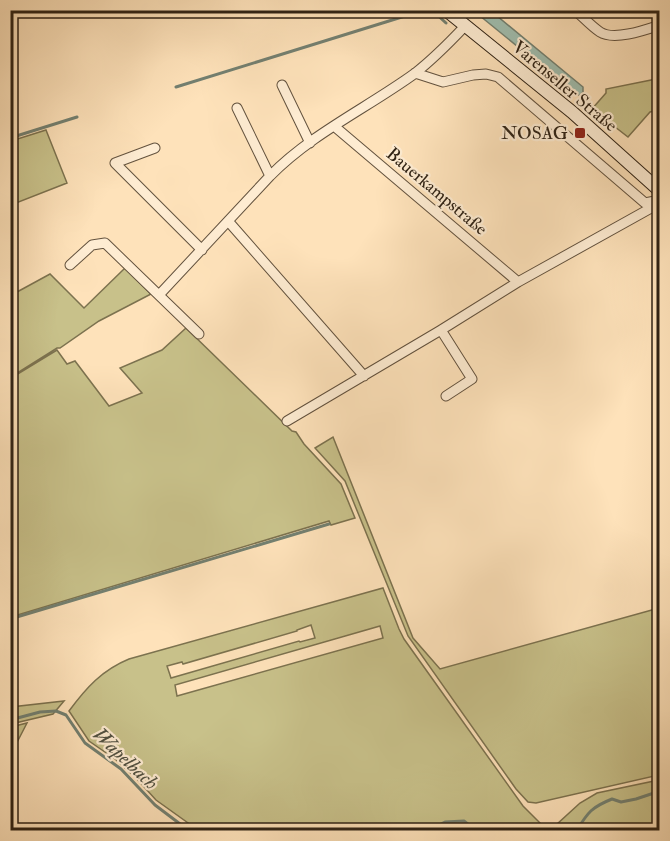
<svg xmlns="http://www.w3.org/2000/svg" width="670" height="841" font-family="'IM FELL Double Pica',serif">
	<rect width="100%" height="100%" fill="#fee2ba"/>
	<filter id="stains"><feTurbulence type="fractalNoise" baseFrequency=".00333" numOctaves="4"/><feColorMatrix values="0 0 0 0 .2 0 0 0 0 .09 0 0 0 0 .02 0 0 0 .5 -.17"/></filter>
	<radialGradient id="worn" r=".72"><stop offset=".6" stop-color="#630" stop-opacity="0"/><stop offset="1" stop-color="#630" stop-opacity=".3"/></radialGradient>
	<path fill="#c8c18a" stroke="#7c724f" stroke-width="1.5" fill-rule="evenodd" d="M659,76V110L650,112L628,137L592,109L606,93V89L656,79Z
		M46,130L67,183L11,205V141Z
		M125,268L151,294L99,321L60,348H57L11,377L10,286L17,292L50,274L84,308Z
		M186,328L292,431L296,432L304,444L341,484L355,518L331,525L329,521L11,617V378L57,350L67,364L75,361L109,406L142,393L120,368L162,350Z
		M333,437L413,638L440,669L659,608V775L536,803L528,802L516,789L408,636L345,481L315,448Z
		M383,588L399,629L404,639L523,806L545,828L557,824L580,803L597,793L659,780V828L652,830H198L156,800L136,778L115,759L89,741L69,711C86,688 102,670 129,659ZM311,625L315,638L300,642L299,641L171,678L167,666L182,662L183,664L297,631V630ZM380,626L383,638L177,696L175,685Z
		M64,701L53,714L11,724V707Z
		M27,723L11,754V727Z"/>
	<path fill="#a0beaf" stroke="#738071" stroke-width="1.5" d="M474,11H491L583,87V92L580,95H577Z"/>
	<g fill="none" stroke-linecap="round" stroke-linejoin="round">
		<path stroke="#738071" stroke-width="3" d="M432,10L446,23
			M176,87L418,12
			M10,138L77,117
			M10,619L329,524
			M10,720L40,712L56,711L66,715L85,743L121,769L155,805L188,830
			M429,830L445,822L464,821L475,830
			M577,830C588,812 592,807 612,799L621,802L636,799L660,791"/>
		<defs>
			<path id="minor" d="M575,10C583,17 591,26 600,32C614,41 645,30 660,25
				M415,73L443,82L473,75L486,74L498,77L645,203L660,200
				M282,85L310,143
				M237,108L270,176
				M334,126L518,282
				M155,148L115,163L202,250
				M228,221L364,376
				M70,265L92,245L105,243L199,334
				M159,295L270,176C311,134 367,108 414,74C432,60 449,43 465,26
				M441,330L472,379L446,396
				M287,421L441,330L518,282L660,203"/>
			<path id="secondary" d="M446,10L572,112L660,191"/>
		</defs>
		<use href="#minor" stroke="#63523e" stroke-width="11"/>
		<use href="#secondary" stroke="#2f2214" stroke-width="14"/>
		<use href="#minor" stroke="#feecd2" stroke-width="9"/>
		<use href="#secondary" stroke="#feecd2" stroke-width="12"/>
	</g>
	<rect fill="#8f2418" stroke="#feecd2" stroke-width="2" x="574" y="127" width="12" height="12" rx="3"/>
	<g text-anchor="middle" stroke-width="4.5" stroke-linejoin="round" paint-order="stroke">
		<g font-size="18" fill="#2f2214" stroke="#feecd2">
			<text transform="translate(565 86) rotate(40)" y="6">Varenseller Straße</text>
			<text transform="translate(437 191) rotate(40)" y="6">Bauerkampstraße</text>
		</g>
		<g font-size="18" fill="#2f2214" stroke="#feecd2" text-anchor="end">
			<text x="568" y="139">NOSAG</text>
		</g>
		<g font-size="20" font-style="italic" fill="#515142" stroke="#feecd2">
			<text transform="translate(126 758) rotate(43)" y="7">Wapelbach</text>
		</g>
	</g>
	<rect width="670" height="841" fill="none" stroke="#fee2ba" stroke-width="36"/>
	<rect x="12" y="12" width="646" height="817" fill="none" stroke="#2f2214" stroke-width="3"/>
	<rect x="18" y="18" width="634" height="805" fill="none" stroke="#2f2214" stroke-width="1.5"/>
	<rect width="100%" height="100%" filter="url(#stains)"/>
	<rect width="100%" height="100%" fill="url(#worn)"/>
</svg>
